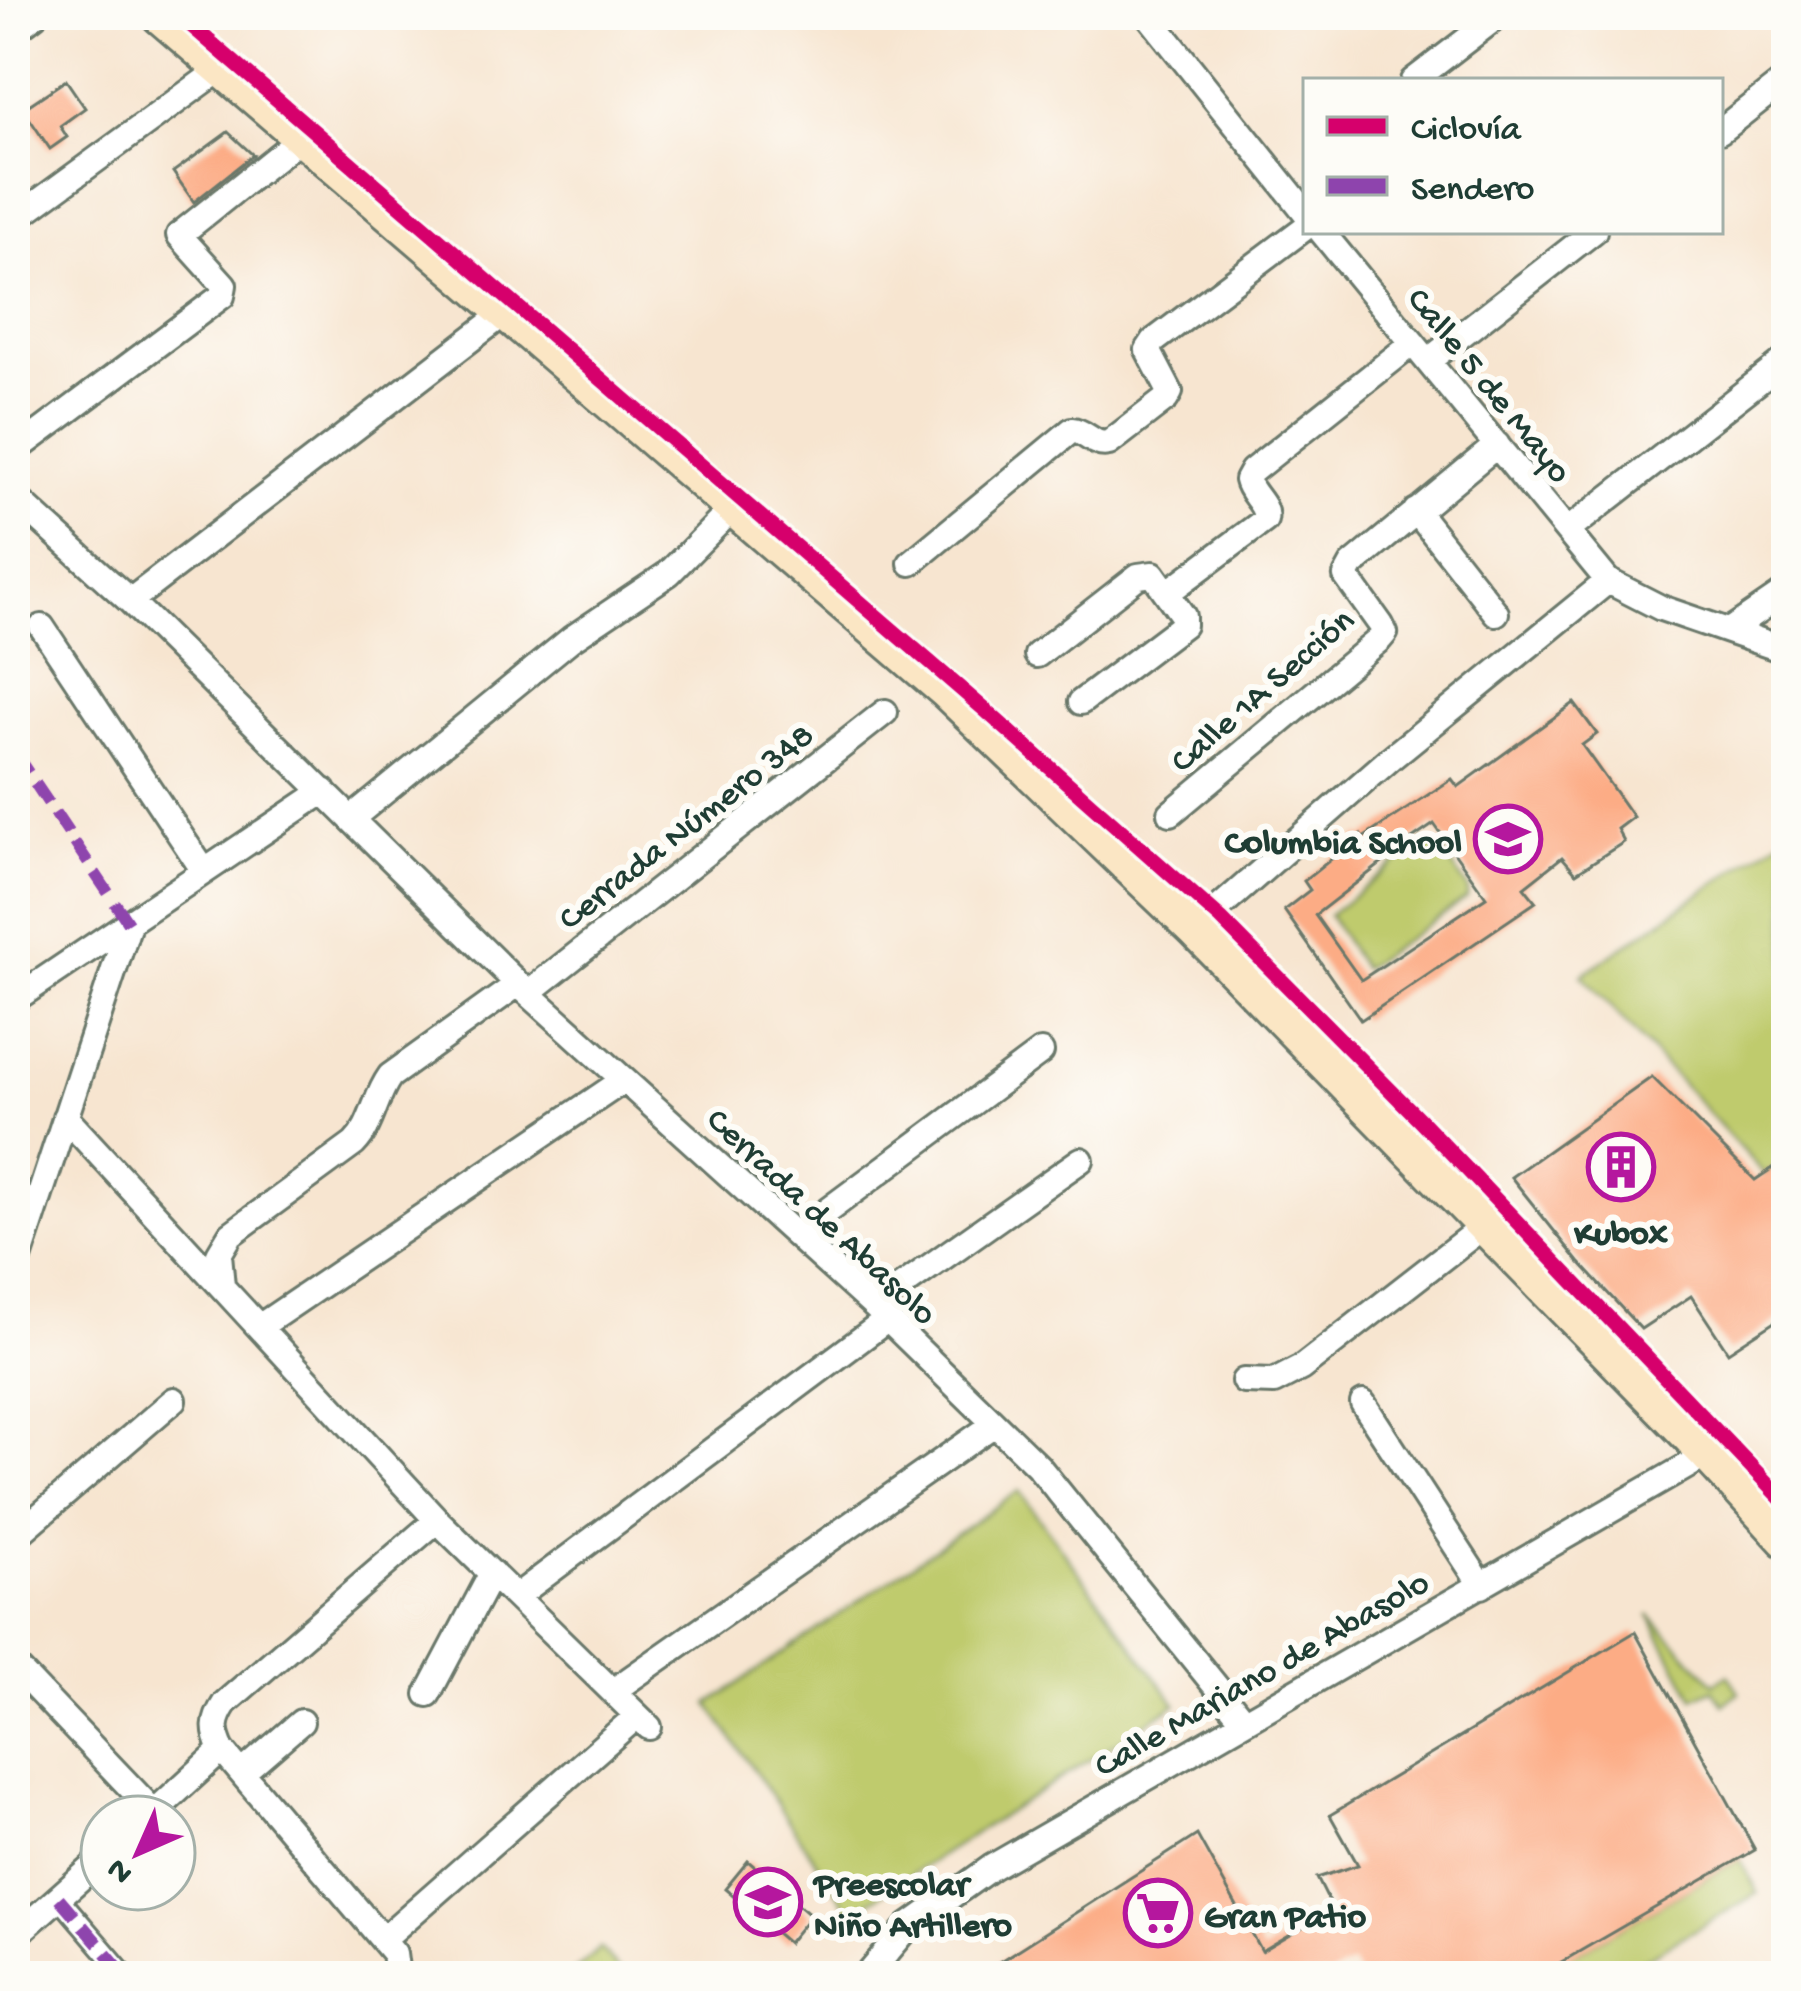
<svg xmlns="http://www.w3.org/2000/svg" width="1801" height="1991" font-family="'Gochi Hand',sans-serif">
	<rect width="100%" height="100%" fill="#fdfcf7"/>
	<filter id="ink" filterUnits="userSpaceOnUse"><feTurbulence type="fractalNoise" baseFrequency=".00833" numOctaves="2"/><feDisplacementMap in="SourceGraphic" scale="24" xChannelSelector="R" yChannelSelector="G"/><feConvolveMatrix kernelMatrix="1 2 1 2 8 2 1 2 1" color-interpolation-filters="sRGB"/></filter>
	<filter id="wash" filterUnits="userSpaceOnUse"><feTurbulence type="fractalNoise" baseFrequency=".004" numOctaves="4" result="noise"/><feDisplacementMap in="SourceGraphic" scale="48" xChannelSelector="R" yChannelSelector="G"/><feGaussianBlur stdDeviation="2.7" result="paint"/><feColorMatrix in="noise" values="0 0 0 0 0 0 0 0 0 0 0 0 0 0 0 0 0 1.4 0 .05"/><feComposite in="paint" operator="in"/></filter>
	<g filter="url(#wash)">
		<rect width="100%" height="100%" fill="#f7e5d0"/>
		<path fill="#bfcb6d" stroke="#6f8450" stroke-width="3" d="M1786,835V1159L1764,1174L1582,975Z
			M1423,842L1439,846L1468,889L1467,898L1362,969L1329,915Z
			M1019,1491L1176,1704L851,1913L709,1704Z
			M1649,1615L1715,1683L1728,1675L1739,1692L1723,1704L1713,1689L1694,1698Z
			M1740,1859L1758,1893L1615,1976H1537Z
			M600,1948L624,1976H569Z"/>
		<g id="blocks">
			<path fill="#fcac85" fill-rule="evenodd" d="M66,80L85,108L60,126L67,137L50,149L23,109Z
				M228,132L253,155L194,202L173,172Z
				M1574,703L1597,734L1582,745L1633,817L1617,829L1624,842L1576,873L1562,857L1524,887L1536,902L1361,1020L1284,910L1310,890L1304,881L1361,835L1363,838L1452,779L1458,787ZM1434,824L1486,897L1361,980L1315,915L1382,863L1380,861Z
				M1652,1077L1755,1180L1786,1159V1314L1728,1352L1691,1296L1641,1329L1579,1262L1511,1177Z
				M1635,1632L1755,1850L1537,1976H1359L1352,1964L1329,1976H977L1197,1835L1262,1952L1333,1910L1317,1878L1358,1865L1330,1815Z
				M748,1861L811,1915L788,1943L725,1889Z"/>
		</g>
	</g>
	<g filter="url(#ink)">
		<use href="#blocks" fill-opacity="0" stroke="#6b786b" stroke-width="3"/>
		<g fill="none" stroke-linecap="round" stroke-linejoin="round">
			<defs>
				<path id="pedestrian" d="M59,1898L126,1976"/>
				<path id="minor" d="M1148,15L1306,213
					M15,30L35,15
					M1413,81L1499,15
					M1720,131L1786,79
					M15,219L222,68
					M1321,231L1608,581L1661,608L1786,651
					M1428,361L1594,231
					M15,451L222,296L224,285L179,235L303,136
					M15,497L130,601L518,984L874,1306L1038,1466L1243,1720
					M1416,511L1496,613
					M1567,531L1786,360
					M911,563L1072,430C1086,431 1094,447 1109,443L1166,399L1170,392L1148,350L1154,341L1306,227
					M1167,593L1265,520C1269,505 1250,495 1247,480L1252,471L1413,343
					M130,601L506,312
					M42,627L204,871
					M1729,631L1786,592
					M1037,655L1138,576L1153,574L1183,616V625L1081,702
					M1171,813L1380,639L1385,633L1381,625L1346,576L1352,565L1497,445
					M351,819L571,639L669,573L733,508
					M1195,929L1391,758L1608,581
					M528,993L885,712
					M15,999L324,791
					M65,1117L437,1520L649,1727
					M796,1234L1041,1052
					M15,1271L129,924
					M222,1286L219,1254L231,1234L354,1144C373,1125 374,1098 390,1076L518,984
					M874,1306L1081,1160
					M259,1327L624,1080
					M1244,1381L1274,1382L1301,1368L1485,1225
					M1363,1403L1482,1586
					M15,1537L174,1400
					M517,1596L888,1319
					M15,1666L154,1812
					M613,1691L993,1425
					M428,1694L492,1573
					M242,1773L301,1722
					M149,1817L222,1750
					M15,1936L102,1859
					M383,1939L637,1716
					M397,1976L394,1953L222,1750C213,1731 213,1721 225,1703L437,1520
					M867,1976L909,1926L992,1867L1708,1454"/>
				<path id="secondary" d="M160,15L946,690L1195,929L1708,1454L1786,1539"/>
			</defs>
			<use href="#pedestrian" stroke="#6b786b" stroke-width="24"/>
			<use href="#minor" stroke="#6b786b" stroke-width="30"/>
			<use href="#secondary" stroke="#6b786b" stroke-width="42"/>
			<use href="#pedestrian" stroke="#fff" stroke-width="18"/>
			<use href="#minor" stroke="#fff" stroke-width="24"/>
			<use href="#secondary" stroke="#fbe6c4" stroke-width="36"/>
			<path stroke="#8e44ad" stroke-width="12" stroke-dasharray="24 12" stroke-linecap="butt" d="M15,753L129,924
				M59,1898L126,1976"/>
			<defs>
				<path id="cycleway" d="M179,15L984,709L1221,919L1419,1119L1786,1504"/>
			</defs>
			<use href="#cycleway" stroke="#fdfcf7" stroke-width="22"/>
			<use href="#cycleway" stroke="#d6006c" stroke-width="15"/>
		</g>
	</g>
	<defs>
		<symbol id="school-ring" viewBox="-11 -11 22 22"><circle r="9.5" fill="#fdfcf7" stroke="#b5179e" stroke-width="1.5"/><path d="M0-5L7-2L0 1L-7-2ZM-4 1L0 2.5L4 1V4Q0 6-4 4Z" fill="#b5179e"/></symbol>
		<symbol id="building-ring" viewBox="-11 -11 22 22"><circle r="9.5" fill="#fdfcf7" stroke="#b5179e" stroke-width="1.5"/><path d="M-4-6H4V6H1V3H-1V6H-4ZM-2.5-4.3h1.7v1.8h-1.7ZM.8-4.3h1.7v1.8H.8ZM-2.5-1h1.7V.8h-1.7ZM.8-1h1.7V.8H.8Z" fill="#b5179e"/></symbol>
		<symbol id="supermarket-ring" viewBox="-11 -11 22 22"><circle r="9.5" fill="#fdfcf7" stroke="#b5179e" stroke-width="1.5"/><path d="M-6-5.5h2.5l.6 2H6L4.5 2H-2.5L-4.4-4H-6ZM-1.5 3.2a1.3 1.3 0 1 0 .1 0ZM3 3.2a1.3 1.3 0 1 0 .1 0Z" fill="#b5179e"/></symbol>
	</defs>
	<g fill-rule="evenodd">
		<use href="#school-ring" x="1470" y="801" width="76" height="76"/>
		<use href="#building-ring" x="1583" y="1129" width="76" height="76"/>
		<use href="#school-ring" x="730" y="1864" width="76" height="76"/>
		<use href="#supermarket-ring" x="1120" y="1875" width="76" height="76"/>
	</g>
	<g text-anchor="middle" stroke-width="12" stroke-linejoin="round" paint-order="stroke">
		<g font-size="36" fill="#1f3d34" stroke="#fdfcf7">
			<text transform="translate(1492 383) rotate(51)" y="13">Calle 5 de Mayo</text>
			<text transform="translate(1260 688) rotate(-41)" y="13">Calle 1A Sección</text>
			<text transform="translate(684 824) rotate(-38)" y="13">Cerrada Número 348</text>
			<text transform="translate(824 1214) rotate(43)" y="13">Cerrada de Abasolo</text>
			<text transform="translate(1260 1671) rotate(-30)" y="13">Calle Mariano de Abasolo</text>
		</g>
		<g font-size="36" font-weight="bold" fill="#1f3d34" stroke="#fdfcf7" text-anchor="start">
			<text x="1462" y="852" text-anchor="end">Columbia School</text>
			<text x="1621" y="1243" text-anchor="middle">Kubox</text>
			<text x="814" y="1894">Preescolar<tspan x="814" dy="41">Niño Artillero</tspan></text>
			<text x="1204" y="1926">Gran Patio</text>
		</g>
	</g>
	<rect width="1801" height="1991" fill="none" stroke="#fdfcf7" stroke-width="60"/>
	<rect x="1303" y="78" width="420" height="156" fill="#fdfcf7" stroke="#a4b0a9" stroke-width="3"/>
	<rect x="1327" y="117" width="60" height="18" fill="#d6006c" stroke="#a4b0a9" stroke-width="3"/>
	<text x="1411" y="138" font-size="36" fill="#1f3d34">Ciclovía</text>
	<rect x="1327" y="177" width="60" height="18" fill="#8e44ad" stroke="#a4b0a9" stroke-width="3"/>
	<text x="1411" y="198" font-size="36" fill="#1f3d34">Sendero</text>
	<g transform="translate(138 1853) rotate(225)"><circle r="57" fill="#fdfcf7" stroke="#a4b0a9" stroke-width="3"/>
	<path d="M0-9L21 45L0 30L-21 45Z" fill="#b5179e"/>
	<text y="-18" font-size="33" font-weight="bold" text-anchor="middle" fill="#1f3d34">N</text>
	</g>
</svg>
